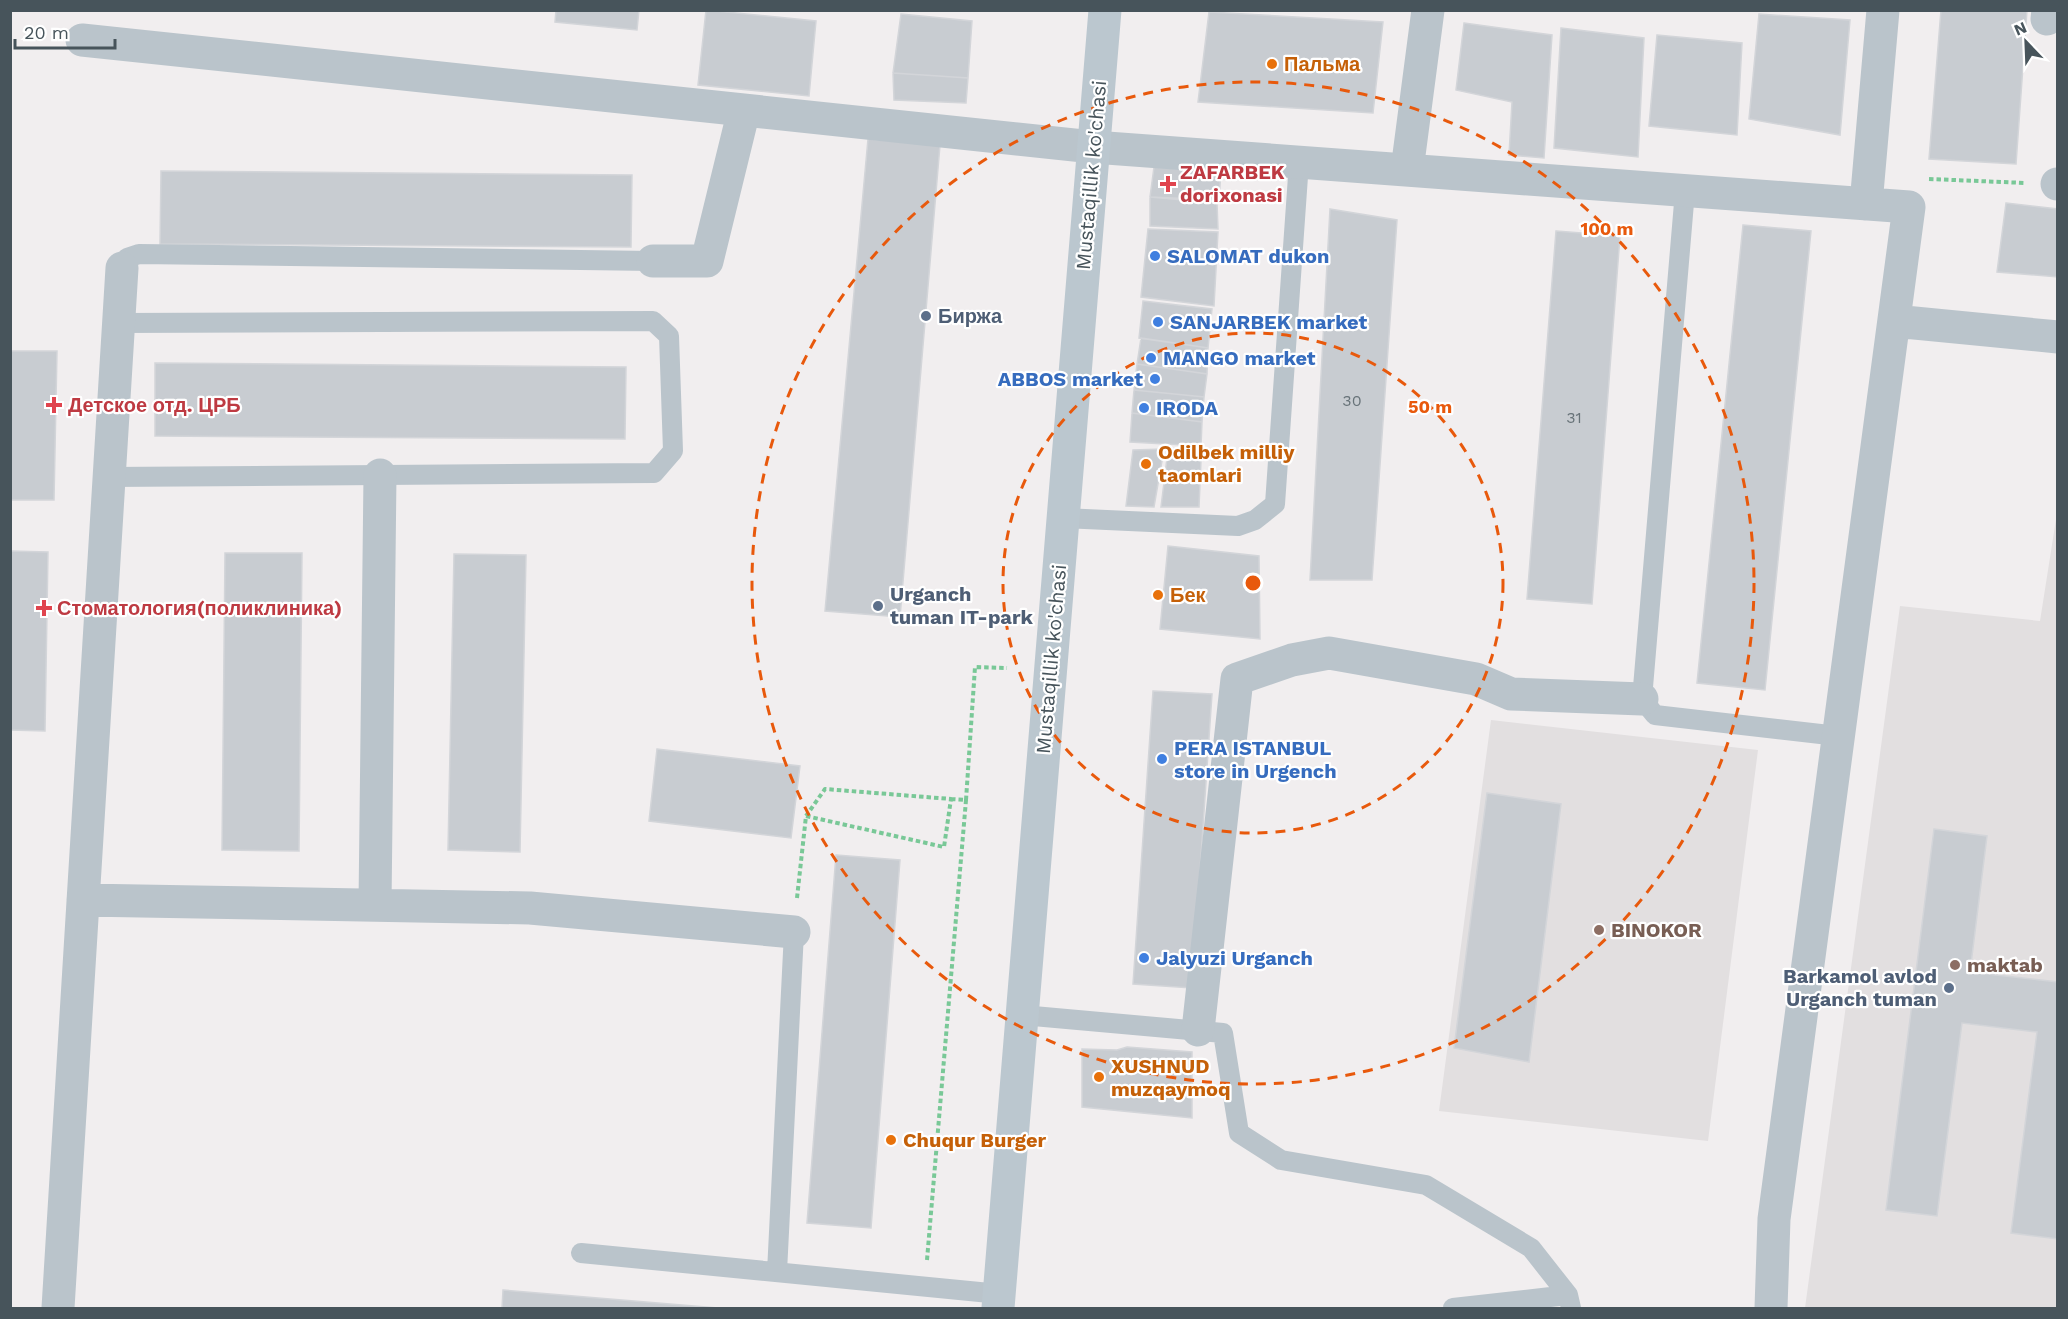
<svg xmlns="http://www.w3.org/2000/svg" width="2068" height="1319" font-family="'Work Sans',sans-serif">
	<rect width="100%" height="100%" fill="#f1eeef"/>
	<path fill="#e2dfe0" d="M2057,513V1308H1805L1900,606L2040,621Z
		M1491,720L1758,750L1708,1141L1439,1111Z"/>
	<path fill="#c8ccd1" stroke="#d3d5d9" stroke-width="1.5" d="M556,10H639L637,30L555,22Z
		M706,10L816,21L809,96L698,85Z
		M1941,10H2027L2016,164L1929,159Z
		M1209,12L1383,22L1373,113L1198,102Z
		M901,14L972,21L968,78L893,73Z
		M1759,14L1850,20L1840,135L1749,119Z
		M1464,23L1552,35L1544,158L1509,155L1512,102L1456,90Z
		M1561,28L1644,38L1638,157L1554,148Z
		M1657,35L1742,43L1737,135L1649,126Z
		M893,73L968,78L966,103L894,100Z
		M868,139L940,145L900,617L825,611Z
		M1154,167L1221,171L1219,200L1150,197Z
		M161,171L632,175L631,247L160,244Z
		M1150,197L1217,203L1218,229L1150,226Z
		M2006,203L2058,209V277L1997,272Z
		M1330,209L1397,220L1372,580H1310Z
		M1743,225L1811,231L1765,690L1697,683Z
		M1148,229L1218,232L1214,306L1141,297Z
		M1556,231L1620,236L1592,604L1527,599Z
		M1143,301L1212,309L1208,348L1139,338Z
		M1141,338L1208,348L1207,374L1137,364Z
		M10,351H57L54,500H10Z
		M155,363L626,367L625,439L155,436Z
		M1137,364L1207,374L1204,397L1134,390Z
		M1134,390L1204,397L1202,422L1132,413Z
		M1132,413L1202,422L1201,446L1130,442Z
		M1164,449L1154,507L1126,506L1133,450Z
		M1167,458L1201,460L1199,507H1161Z
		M1168,546L1259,556L1260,639L1160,629Z
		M10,551L48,552L45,731L10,730Z
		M225,553H302L299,851L222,850Z
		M454,554L526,555L520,852L448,850Z
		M1153,691L1212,694L1192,988L1133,984Z
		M657,749L800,766L791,838L649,821Z
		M1487,793L1561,804L1529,1062L1454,1048Z
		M1934,829L1987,836L1970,972L2058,982V1239L2011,1233L2037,1032L1962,1023L1937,1216L1886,1210Z
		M836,855L900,860L871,1228L807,1223Z
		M1127,1047L1192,1052V1118L1082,1107V1049L1117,1050Z
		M503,1290L718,1308H502Z"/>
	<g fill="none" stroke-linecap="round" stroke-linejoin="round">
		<path stroke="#79c897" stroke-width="4" stroke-dasharray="4.5 3" stroke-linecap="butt" d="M1929,179L2026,183
			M951,799L966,800L975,667L1007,668
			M797,898L806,816L944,847L951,799L825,789L806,816
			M927,1260L966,800"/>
		<path stroke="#bac4cb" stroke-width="20" d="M1685,191L1642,699L1655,715L1838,736
			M122,268L127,258L139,254L653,261
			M109,477L654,473L673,451L669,336L653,321L119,323
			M1063,518L1238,526L1255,520L1275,504L1299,162
			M1022,1015L1223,1033L1239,1133L1281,1160L1426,1185L1531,1248L1568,1295L1571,1308
			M581,1253L1000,1294
			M777,1272L794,932
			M1453,1308L1568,1295"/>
		<path stroke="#bac4cb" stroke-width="33" d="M2047,19L2048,10
			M82,40L1093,147L1909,207L1774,1219L1771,1308
			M1407,170L1428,10
			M2057,184H2058
			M1866,204L1883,10
			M653,261H707L744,110
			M1894,321L2058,337
			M83,900L530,908L794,932
			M375,905L380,475
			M1198,1030L1237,679L1292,660L1329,653L1476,679L1511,694L1642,699
			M58,1308L122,268"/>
		<path stroke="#bbc7cf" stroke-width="33" d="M998,1308L1105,10"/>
	</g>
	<g fill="none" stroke="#e8590c" stroke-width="3" stroke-dasharray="10 8">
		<circle cx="1253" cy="583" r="250"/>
		<circle cx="1253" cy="583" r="501"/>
	</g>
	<g fill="#e8710a" stroke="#fff" stroke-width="2">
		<circle cx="1272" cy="64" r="6"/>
		<circle cx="1146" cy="464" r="6"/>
		<circle cx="1158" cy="595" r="6"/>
		<circle cx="1099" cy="1077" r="6"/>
		<circle cx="891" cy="1140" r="6"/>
	</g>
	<g fill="#e0444e" stroke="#fff" stroke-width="2">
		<path d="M1165 175h6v6h6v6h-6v6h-6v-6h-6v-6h6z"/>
		<path d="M51 396h6v6h6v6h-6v6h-6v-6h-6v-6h6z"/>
		<path d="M41 599h6v6h6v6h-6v6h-6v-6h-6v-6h6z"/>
	</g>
	<g fill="#3f7fe0" stroke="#fff" stroke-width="2">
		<circle cx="1155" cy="256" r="6"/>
		<circle cx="1158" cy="322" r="6"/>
		<circle cx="1151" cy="358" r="6"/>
		<circle cx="1155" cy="379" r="6"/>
		<circle cx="1144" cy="408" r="6"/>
		<circle cx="1162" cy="759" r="6"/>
		<circle cx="1144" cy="958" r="6"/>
	</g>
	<g fill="#5c6f8a" stroke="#fff" stroke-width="2">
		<circle cx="926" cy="316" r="6"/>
		<circle cx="878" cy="606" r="6"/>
		<circle cx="1949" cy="988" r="6"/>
	</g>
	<g fill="#8d6e63" stroke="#fff" stroke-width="2">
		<circle cx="1599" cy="930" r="6"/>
		<circle cx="1955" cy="965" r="6"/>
	</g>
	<g text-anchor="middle" stroke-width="4.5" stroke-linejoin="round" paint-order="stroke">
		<g font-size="16" fill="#677278">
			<text x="1352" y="406">30</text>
			<text x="1574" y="423">31</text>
		</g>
		<g font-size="20" font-weight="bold" fill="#c56008" stroke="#fff" text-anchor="start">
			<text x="1284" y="71">Пальма</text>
			<text x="1158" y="459">Odilbek milliy<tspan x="1158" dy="23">taomlari</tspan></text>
			<text x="1170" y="602">Бек</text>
			<text x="1111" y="1073">XUSHNUD<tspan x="1111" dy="23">muzqaymoq</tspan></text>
			<text x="903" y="1147">Chuqur Burger</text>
		</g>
		<g font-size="20" font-weight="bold" fill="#be3a42" stroke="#fff" text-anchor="start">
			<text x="1180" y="179">ZAFARBEK<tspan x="1180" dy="23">dorixonasi</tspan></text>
			<text x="68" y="412">Детское отд. ЦРБ</text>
			<text x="57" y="615">Стоматология(поликлиника)</text>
		</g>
		<g font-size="20" fill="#47545b" stroke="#fff">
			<text transform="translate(1091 175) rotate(-85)" y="7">Mustaqillik ko'chasi</text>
			<text transform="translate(1051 659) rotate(-85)" y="7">Mustaqillik ko'chasi</text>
		</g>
		<g font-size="20" font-weight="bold" fill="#366cbe" stroke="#fff" text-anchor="start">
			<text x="1167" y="263">SALOMAT dukon</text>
			<text x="1170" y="329">SANJARBEK market</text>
			<text x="1163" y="365">MANGO market</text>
			<text x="1143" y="386" text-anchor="end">ABBOS market</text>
			<text x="1156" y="415">IRODA</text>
			<text x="1174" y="755">PERA ISTANBUL<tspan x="1174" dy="23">store in Urgench</tspan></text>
			<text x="1156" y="965">Jalyuzi Urganch</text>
		</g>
		<g font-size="20" font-weight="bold" fill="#4e5e75" stroke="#fff" text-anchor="start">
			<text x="938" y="323">Биржа</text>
			<text x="890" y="601">Urganch<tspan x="890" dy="23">tuman IT-park</tspan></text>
			<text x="1937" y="983" text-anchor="end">Barkamol avlod<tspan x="1937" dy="23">Urganch tuman</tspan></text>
		</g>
		<g font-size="20" font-weight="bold" fill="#785e54" stroke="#fff" text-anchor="start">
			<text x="1611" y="937">BINOKOR</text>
			<text x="1967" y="972">maktab</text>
		</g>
	</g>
	<circle cx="1253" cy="583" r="9" fill="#e8590c" stroke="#fff" stroke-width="3"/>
	<g font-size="18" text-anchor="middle" font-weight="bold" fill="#e8590c" stroke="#fff" stroke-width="4.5" stroke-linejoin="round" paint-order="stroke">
		<text x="1607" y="235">100 m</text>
		<text x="1430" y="413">50 m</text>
	</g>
	<rect width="2068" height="1319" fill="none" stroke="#47545b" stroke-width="24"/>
	<g transform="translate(2026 42) rotate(337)" stroke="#ffffff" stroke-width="4.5" paint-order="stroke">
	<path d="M0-4.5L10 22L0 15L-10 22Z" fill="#47545b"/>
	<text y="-9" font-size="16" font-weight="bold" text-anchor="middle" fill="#47545b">N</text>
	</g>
	<path d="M15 39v9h100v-9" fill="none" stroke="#47545b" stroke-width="3"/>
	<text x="24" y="39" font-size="18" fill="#47545b" stroke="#ffffff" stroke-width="4.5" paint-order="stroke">20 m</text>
</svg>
